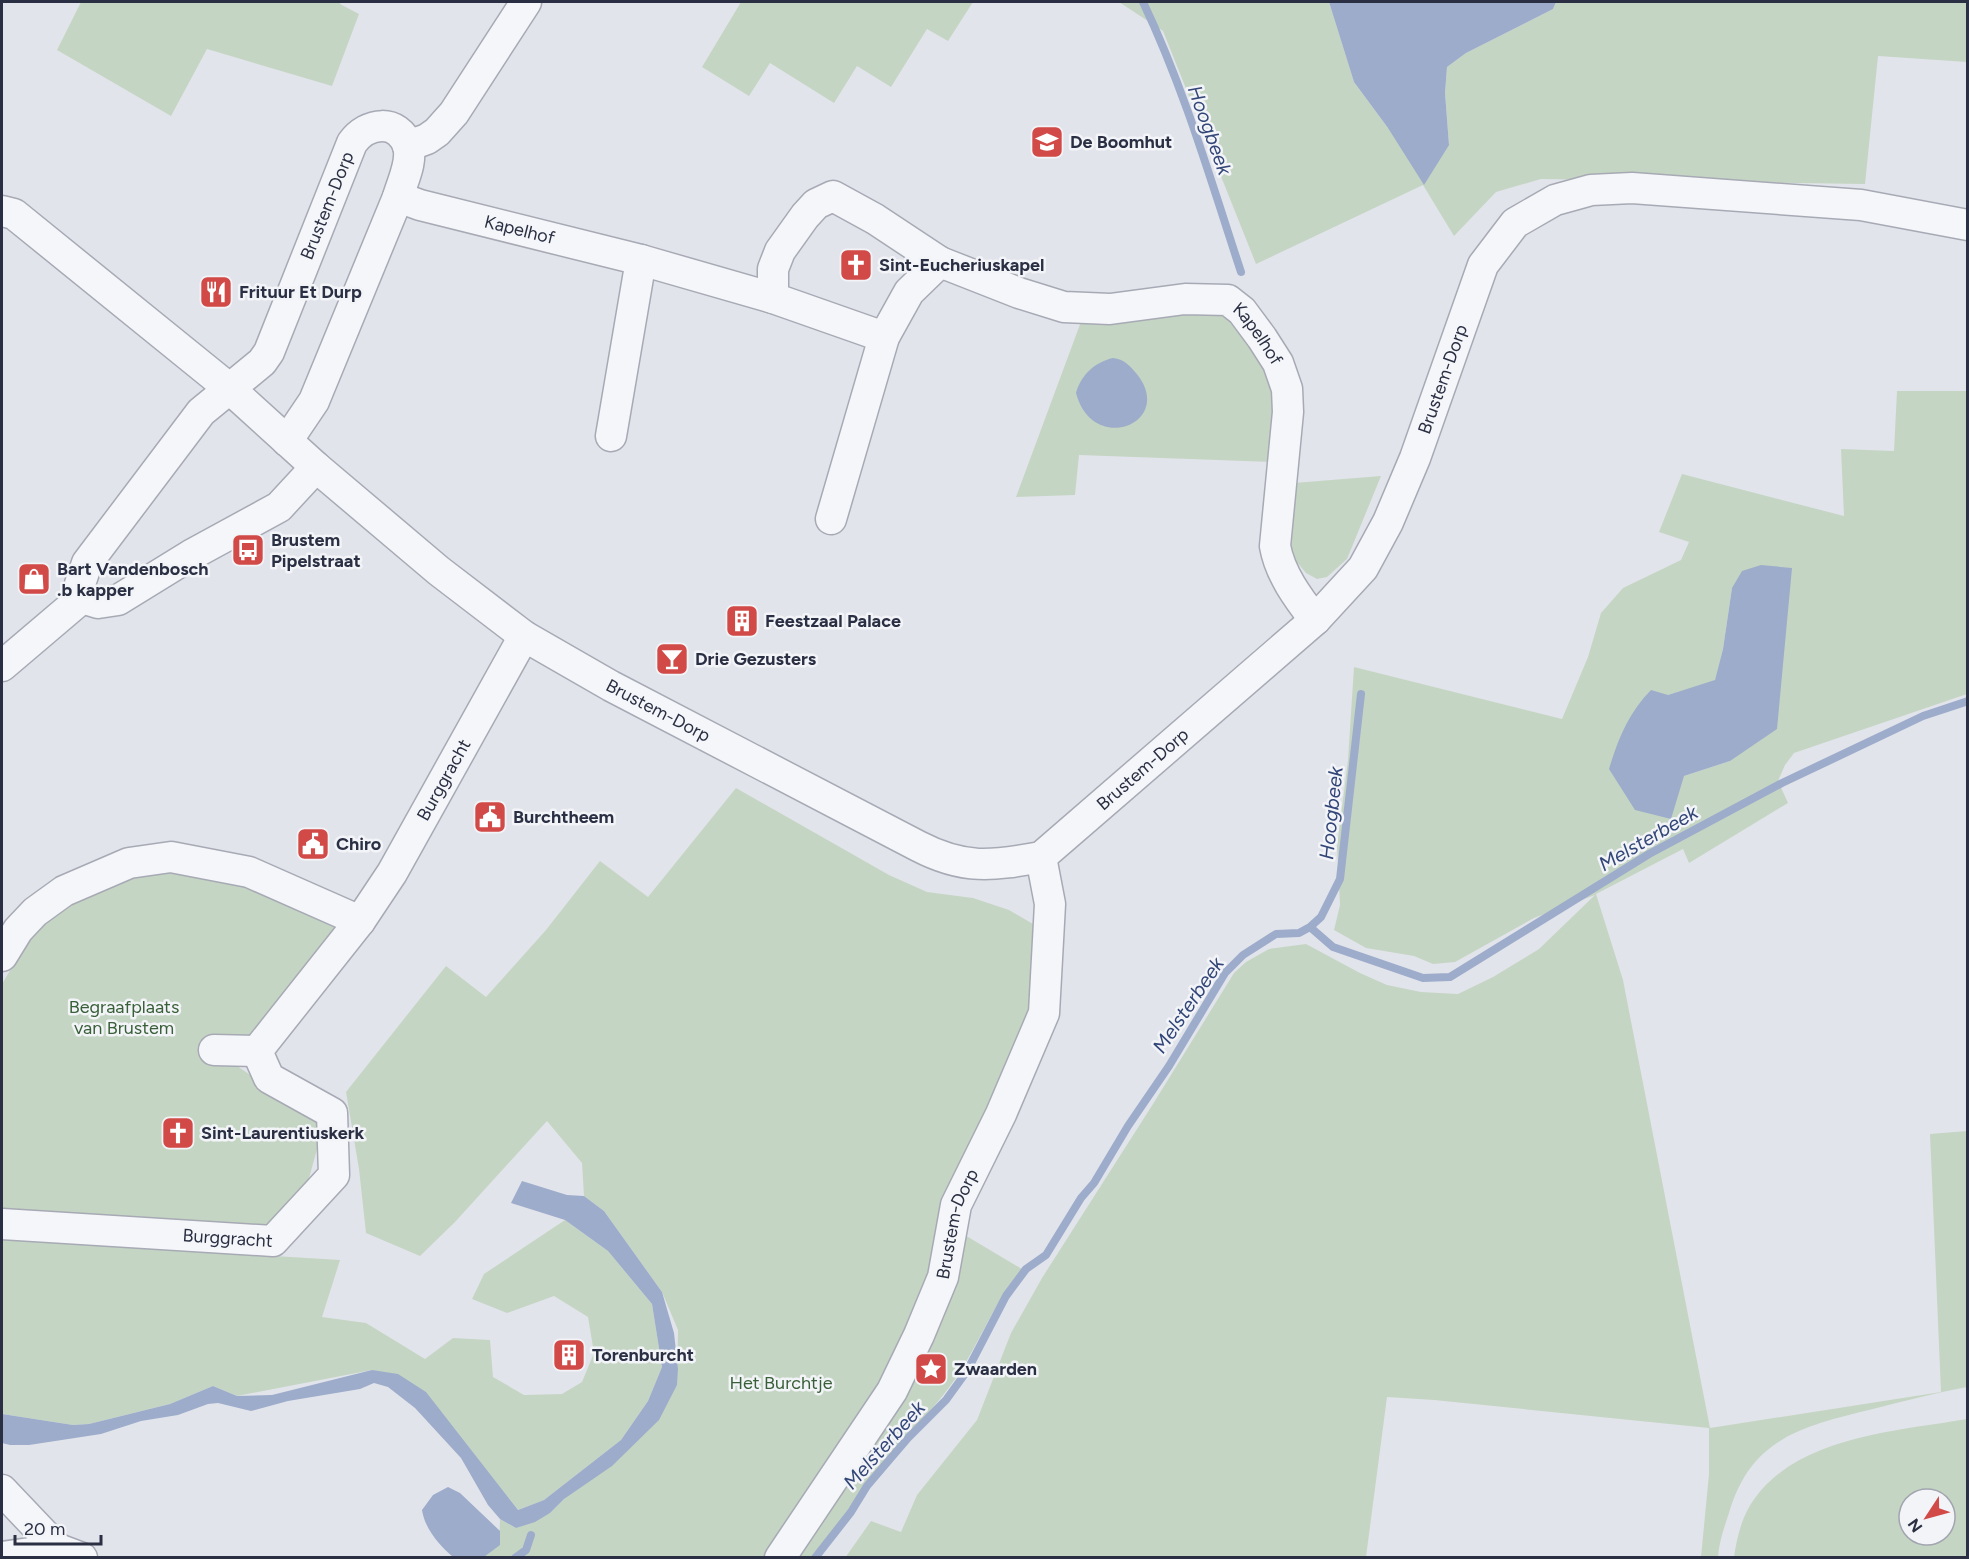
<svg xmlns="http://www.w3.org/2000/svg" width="1969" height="1559" font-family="Figtree,sans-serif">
	<rect width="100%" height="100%" fill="#e2e4eb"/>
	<path fill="#c5d5c3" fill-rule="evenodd" d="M81,2H341L340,4L359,14L332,86L207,49L171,116L57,50Z
		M741,2H973L948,41L927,29L891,87L857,66L834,103L770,63L749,96L702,67Z
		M1119,2H1329L1354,82L1388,128L1449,145L1445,93L1447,67L1466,53L1553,9L1556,2H1967V62L1878,56L1865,184L1541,179L1496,192L1454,236L1423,185L1256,264L1163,31Z
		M1214,309L1236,322L1267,370L1273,391L1274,462L1079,455L1075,495L1016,497L1082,319Z
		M1897,391H1967V694L1794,753L1785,765L1778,781L1788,803L1689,863L1683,849L1596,894L1623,980L1710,1428L1941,1392L1930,1134L1967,1131V1387C1936,1393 1904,1401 1873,1409C1804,1426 1751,1437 1729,1513C1724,1528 1719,1542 1718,1557H1701L1709,1474V1428L1434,1400L1387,1397L1366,1557L845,1558L871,1521L901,1532L917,1495L977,1420L1011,1333L1042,1278L1153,1104L1234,973L1246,962L1269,949L1306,944L1360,973L1387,985L1421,992L1458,994L1493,977L1539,949L1595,895L1534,918L1455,962L1433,964L1414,956L1366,948L1334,930L1340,905L1337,847L1348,760L1354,667L1562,719L1588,657L1601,613L1623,588L1681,560L1689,542L1659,532L1682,474L1844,516L1841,449L1894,451ZM1732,588L1730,761L1684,776L1668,695L1715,681L1723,649Z
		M1381,476L1347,559L1327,577L1317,579L1306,573L1291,555L1288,539L1294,483Z
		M736,788L889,875L927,892L973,898L1009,910L1033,924L1036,943L1033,1001L927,1284L881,1386L767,1557H484L499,1545L500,1519L516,1528L550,1513L677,1385L678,1330L662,1292L604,1211L584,1196L582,1163L547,1121L455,1222L420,1256L366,1233L359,1169L346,1092L446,966L486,997L546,930L600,861L648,897Z
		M162,871L216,874L346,923L237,1066L324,1124L306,1189L283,1232L2,1212V984L31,935L45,917L115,881Z
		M565,1220L608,1251L652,1304L662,1367L648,1401L621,1440L544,1500L518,1510L477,1459L372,1370L237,1396L213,1386L170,1404L89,1424L73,1425L2,1414V1236L132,1247L340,1260L322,1317L366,1323L425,1359L453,1338L490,1340L493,1377L524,1395L562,1394L582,1382L594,1353L588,1317L554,1296L507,1313L472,1299L484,1274Z
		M963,1234L1022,1269C993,1303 979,1346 953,1382C929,1416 897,1443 873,1476C852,1503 833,1531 813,1557L792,1558Z
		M1967,1419V1557H1734C1737,1537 1742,1515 1755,1498C1800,1436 1898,1431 1967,1419ZM1909,1499H1945V1535H1909Z"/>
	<path fill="#9daccb" d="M1329,2H1556L1553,9L1466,53L1447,67L1445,93L1449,145L1424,185L1388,128L1354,82Z
		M1113,358C1124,359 1130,366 1136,373C1177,422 1093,457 1076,393C1081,375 1095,362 1113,358Z
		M1761,565L1792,568L1777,729L1730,761L1684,776L1671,819L1635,810L1609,769C1618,739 1629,712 1651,690L1668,695L1715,680L1723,649L1732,588L1742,571Z
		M522,1181L567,1195L584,1196L604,1211L662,1292L674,1333L678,1369L677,1385L659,1420L612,1466L564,1499L550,1513L535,1522L516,1528L500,1519L488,1505L461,1458L415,1408L388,1387L374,1383L360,1389L288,1401L251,1411L218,1403L208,1404L178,1415L141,1421L101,1434L29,1445H10L2,1443V1414L73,1425L89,1424L170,1404L213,1386L237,1396L272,1395L372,1370L398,1374L426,1392L518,1510L544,1500L621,1440L648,1401L662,1367L652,1304L608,1251L565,1220L511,1203Z
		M448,1487L460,1493L500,1531V1545L484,1557H453C439,1545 425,1529 422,1510L433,1495Z"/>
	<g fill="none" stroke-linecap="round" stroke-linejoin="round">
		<path stroke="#9daccb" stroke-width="8" d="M1143,2C1184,88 1211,181 1241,272
			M1310,927L1333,947L1423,978L1450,977L1649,854L1782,783L1923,716L1968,701
			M515,1558L526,1550L531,1535
			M815,1558L851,1512L867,1486L908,1438L946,1400L967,1371L1006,1296L1026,1269L1046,1255L1081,1198L1094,1183L1128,1126L1169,1066L1225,973L1243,955L1276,934L1299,933L1310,927L1321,917L1340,879L1361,694"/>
		<defs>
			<g id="minor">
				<path d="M408,146L427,139L437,132L454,113L526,2"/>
				<path id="s1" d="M398,197L420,205L641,260L773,298"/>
				<path id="s2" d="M2,211L14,214L230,389L316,467L439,571L524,636L611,686L918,846C964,870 992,866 1041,857L1315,620L1363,568L1388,522L1415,458L1483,265L1515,223L1555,200L1591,190L1632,188L1861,205L1968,225"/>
				<path id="s3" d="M884,337L773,298V269L780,251L805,216L816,204L833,196L875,219L940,262L1019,293L1064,307L1110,309L1185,299L1228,300L1242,311L1262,338L1278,363L1287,389L1288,412L1275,546C1280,574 1298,598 1315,620"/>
				<path d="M611,436L641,260"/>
				<path d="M831,519L884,337L909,292L940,262"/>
				<path id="s4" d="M82,598L80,584L87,563L201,412L262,362L269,352L352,143C367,122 398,118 408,146C413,162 402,182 398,197L314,401L287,441"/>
				<path d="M82,598L98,603L118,600L191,555L279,507L316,467"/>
				<path d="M2,666L82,598"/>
				<path d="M2,956L18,930L35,912L64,891L129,863L171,857L249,872L360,921"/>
				<path d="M214,1050L257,1051"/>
				<path id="s5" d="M257,1051L360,921L392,873L524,636"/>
				<path id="s6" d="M2,1224L273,1241L334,1175L332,1113L269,1078L257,1051"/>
				<path d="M2,1490L58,1549"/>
				<path d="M2,1557L58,1549L82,1558"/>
				<path id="s7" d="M780,1558L892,1391L919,1335L943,1277L956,1205L1001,1114L1044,1013L1050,904L1041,857"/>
			</g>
		</defs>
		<use href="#minor" stroke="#a7aab5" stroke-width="33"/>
		<use href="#minor" stroke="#f5f6f9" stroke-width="30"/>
	</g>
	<defs>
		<symbol id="school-square" viewBox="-11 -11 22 22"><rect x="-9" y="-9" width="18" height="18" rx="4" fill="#d14a47" stroke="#f2f4f8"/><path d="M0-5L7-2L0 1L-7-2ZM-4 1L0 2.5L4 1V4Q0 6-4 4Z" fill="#fff"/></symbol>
		<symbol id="church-square" viewBox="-11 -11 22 22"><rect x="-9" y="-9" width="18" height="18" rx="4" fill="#d14a47" stroke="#f2f4f8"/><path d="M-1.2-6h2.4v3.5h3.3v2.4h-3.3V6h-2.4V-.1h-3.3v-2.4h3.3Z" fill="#fff"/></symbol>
		<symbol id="restaurant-square" viewBox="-11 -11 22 22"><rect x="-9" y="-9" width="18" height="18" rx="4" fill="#d14a47" stroke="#f2f4f8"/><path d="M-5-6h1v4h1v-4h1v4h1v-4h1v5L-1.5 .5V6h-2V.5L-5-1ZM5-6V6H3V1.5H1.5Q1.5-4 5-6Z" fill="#fff"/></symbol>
		<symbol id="bus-square" viewBox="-11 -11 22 22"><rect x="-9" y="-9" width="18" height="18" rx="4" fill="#d14a47" stroke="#f2f4f8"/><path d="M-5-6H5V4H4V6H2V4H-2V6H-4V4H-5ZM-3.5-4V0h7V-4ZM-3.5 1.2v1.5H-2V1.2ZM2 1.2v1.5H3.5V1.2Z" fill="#fff"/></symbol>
		<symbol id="shop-square" viewBox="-11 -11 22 22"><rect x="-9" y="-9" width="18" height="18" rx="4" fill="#d14a47" stroke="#f2f4f8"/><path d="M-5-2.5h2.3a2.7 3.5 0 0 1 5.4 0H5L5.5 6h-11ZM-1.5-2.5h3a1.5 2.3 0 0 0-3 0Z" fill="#fff"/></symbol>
		<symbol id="building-square" viewBox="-11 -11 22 22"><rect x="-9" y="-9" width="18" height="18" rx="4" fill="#d14a47" stroke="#f2f4f8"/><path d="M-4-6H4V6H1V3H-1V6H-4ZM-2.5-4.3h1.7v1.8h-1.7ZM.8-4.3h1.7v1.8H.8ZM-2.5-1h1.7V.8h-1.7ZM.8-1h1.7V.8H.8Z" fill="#fff"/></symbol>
		<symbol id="bar-square" viewBox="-11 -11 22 22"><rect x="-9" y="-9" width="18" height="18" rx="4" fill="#d14a47" stroke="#f2f4f8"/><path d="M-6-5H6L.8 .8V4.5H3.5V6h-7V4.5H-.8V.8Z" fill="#fff"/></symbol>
		<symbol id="civic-square" viewBox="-11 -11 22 22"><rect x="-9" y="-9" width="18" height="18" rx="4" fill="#d14a47" stroke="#f2f4f8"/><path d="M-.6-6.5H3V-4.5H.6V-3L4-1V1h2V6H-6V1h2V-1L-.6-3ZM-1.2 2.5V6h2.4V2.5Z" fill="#fff"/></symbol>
		<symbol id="sight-square" viewBox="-11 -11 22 22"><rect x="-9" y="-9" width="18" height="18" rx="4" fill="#d14a47" stroke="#f2f4f8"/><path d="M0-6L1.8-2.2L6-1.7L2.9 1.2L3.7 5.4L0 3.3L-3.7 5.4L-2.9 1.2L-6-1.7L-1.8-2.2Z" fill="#fff"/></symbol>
	</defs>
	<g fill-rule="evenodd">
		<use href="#school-square" x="1028" y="123" width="38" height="38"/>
		<use href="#church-square" x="837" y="246" width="38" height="38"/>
		<use href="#restaurant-square" x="197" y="273" width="38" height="38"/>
		<use href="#bus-square" x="229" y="531" width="38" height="38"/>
		<use href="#shop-square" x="15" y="560" width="38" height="38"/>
		<use href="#building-square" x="723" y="602" width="38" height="38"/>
		<use href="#bar-square" x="653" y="640" width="38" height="38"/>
		<use href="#civic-square" x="471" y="798" width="38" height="38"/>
		<use href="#civic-square" x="294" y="825" width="38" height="38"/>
		<use href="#church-square" x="159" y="1114" width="38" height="38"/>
		<use href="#building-square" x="550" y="1336" width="38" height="38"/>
		<use href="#sight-square" x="912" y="1350" width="38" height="38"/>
	</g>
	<g text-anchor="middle" stroke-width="5" stroke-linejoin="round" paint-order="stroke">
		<g font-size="18" font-weight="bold" fill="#2a2f43" stroke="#f2f4f8" text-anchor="start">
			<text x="1070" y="148">De Boomhut</text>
			<text x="879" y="271">Sint-Eucheriuskapel</text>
			<text x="239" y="298">Frituur Et Durp</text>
			<text x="271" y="546">Brustem<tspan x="271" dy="21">Pipelstraat</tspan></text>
			<text x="57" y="575">Bart Vandenbosch<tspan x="57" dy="21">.b kapper</tspan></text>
			<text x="765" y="627">Feestzaal Palace</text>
			<text x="695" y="665">Drie Gezusters</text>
			<text x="513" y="823">Burchtheem</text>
			<text x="336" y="850">Chiro</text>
			<text x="201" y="1139">Sint-Laurentiuskerk</text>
			<text x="592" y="1361">Torenburcht</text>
			<text x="954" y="1375">Zwaarden</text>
		</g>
		<g font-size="18" fill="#2a2f43" stroke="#f2f4f8">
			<text dy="6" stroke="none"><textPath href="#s4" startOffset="474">Brustem-Dorp</textPath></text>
			<text dy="6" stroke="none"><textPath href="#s1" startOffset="126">Kapelhof</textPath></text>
			<text dy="6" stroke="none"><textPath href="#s3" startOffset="712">Kapelhof</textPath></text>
			<text dy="6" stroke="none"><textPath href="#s2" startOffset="1886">Brustem-Dorp</textPath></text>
			<text dy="6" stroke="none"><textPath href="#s2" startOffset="828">Brustem-Dorp</textPath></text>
			<text dy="6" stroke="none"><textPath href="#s2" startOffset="1382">Brustem-Dorp</textPath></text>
			<text dy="6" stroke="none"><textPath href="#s5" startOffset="330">Burggracht</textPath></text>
			<text dy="6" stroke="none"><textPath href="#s7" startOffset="381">Brustem-Dorp</textPath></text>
			<text dy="6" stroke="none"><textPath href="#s6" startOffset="226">Burggracht</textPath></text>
		</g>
		<g font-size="18" fill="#385f37" stroke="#f2f4f8">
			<text x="124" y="1013">Begraafplaats<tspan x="124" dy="21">van Brustem</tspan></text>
			<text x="781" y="1389">Het Burchtje</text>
		</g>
		<g font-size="20" font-style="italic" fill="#334678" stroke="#f2f4f8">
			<text transform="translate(1210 130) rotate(70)" y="7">Hoogbeek</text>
			<text transform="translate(1331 813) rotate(-84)" y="7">Hoogbeek</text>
			<text transform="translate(1648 838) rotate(-30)" y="7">Melsterbeek</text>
			<text transform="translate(1188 1005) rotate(-56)" y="7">Melsterbeek</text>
			<text transform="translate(884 1445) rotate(-48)" y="7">Melsterbeek</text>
		</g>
	</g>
	<rect width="1969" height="1559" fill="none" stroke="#2a2f43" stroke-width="6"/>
	<g transform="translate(1927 1517) rotate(234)"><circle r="28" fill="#f2f4f8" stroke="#a2a5b0" stroke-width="1.5"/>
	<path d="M0-4.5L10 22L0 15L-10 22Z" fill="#d14a47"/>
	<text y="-9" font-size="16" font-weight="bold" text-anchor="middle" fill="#2a2f43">N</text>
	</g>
	<path d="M15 1535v9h86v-9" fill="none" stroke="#2a2f43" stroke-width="3"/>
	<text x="24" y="1535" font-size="18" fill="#2a2f43" stroke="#f2f4f8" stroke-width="4.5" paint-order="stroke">20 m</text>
</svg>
